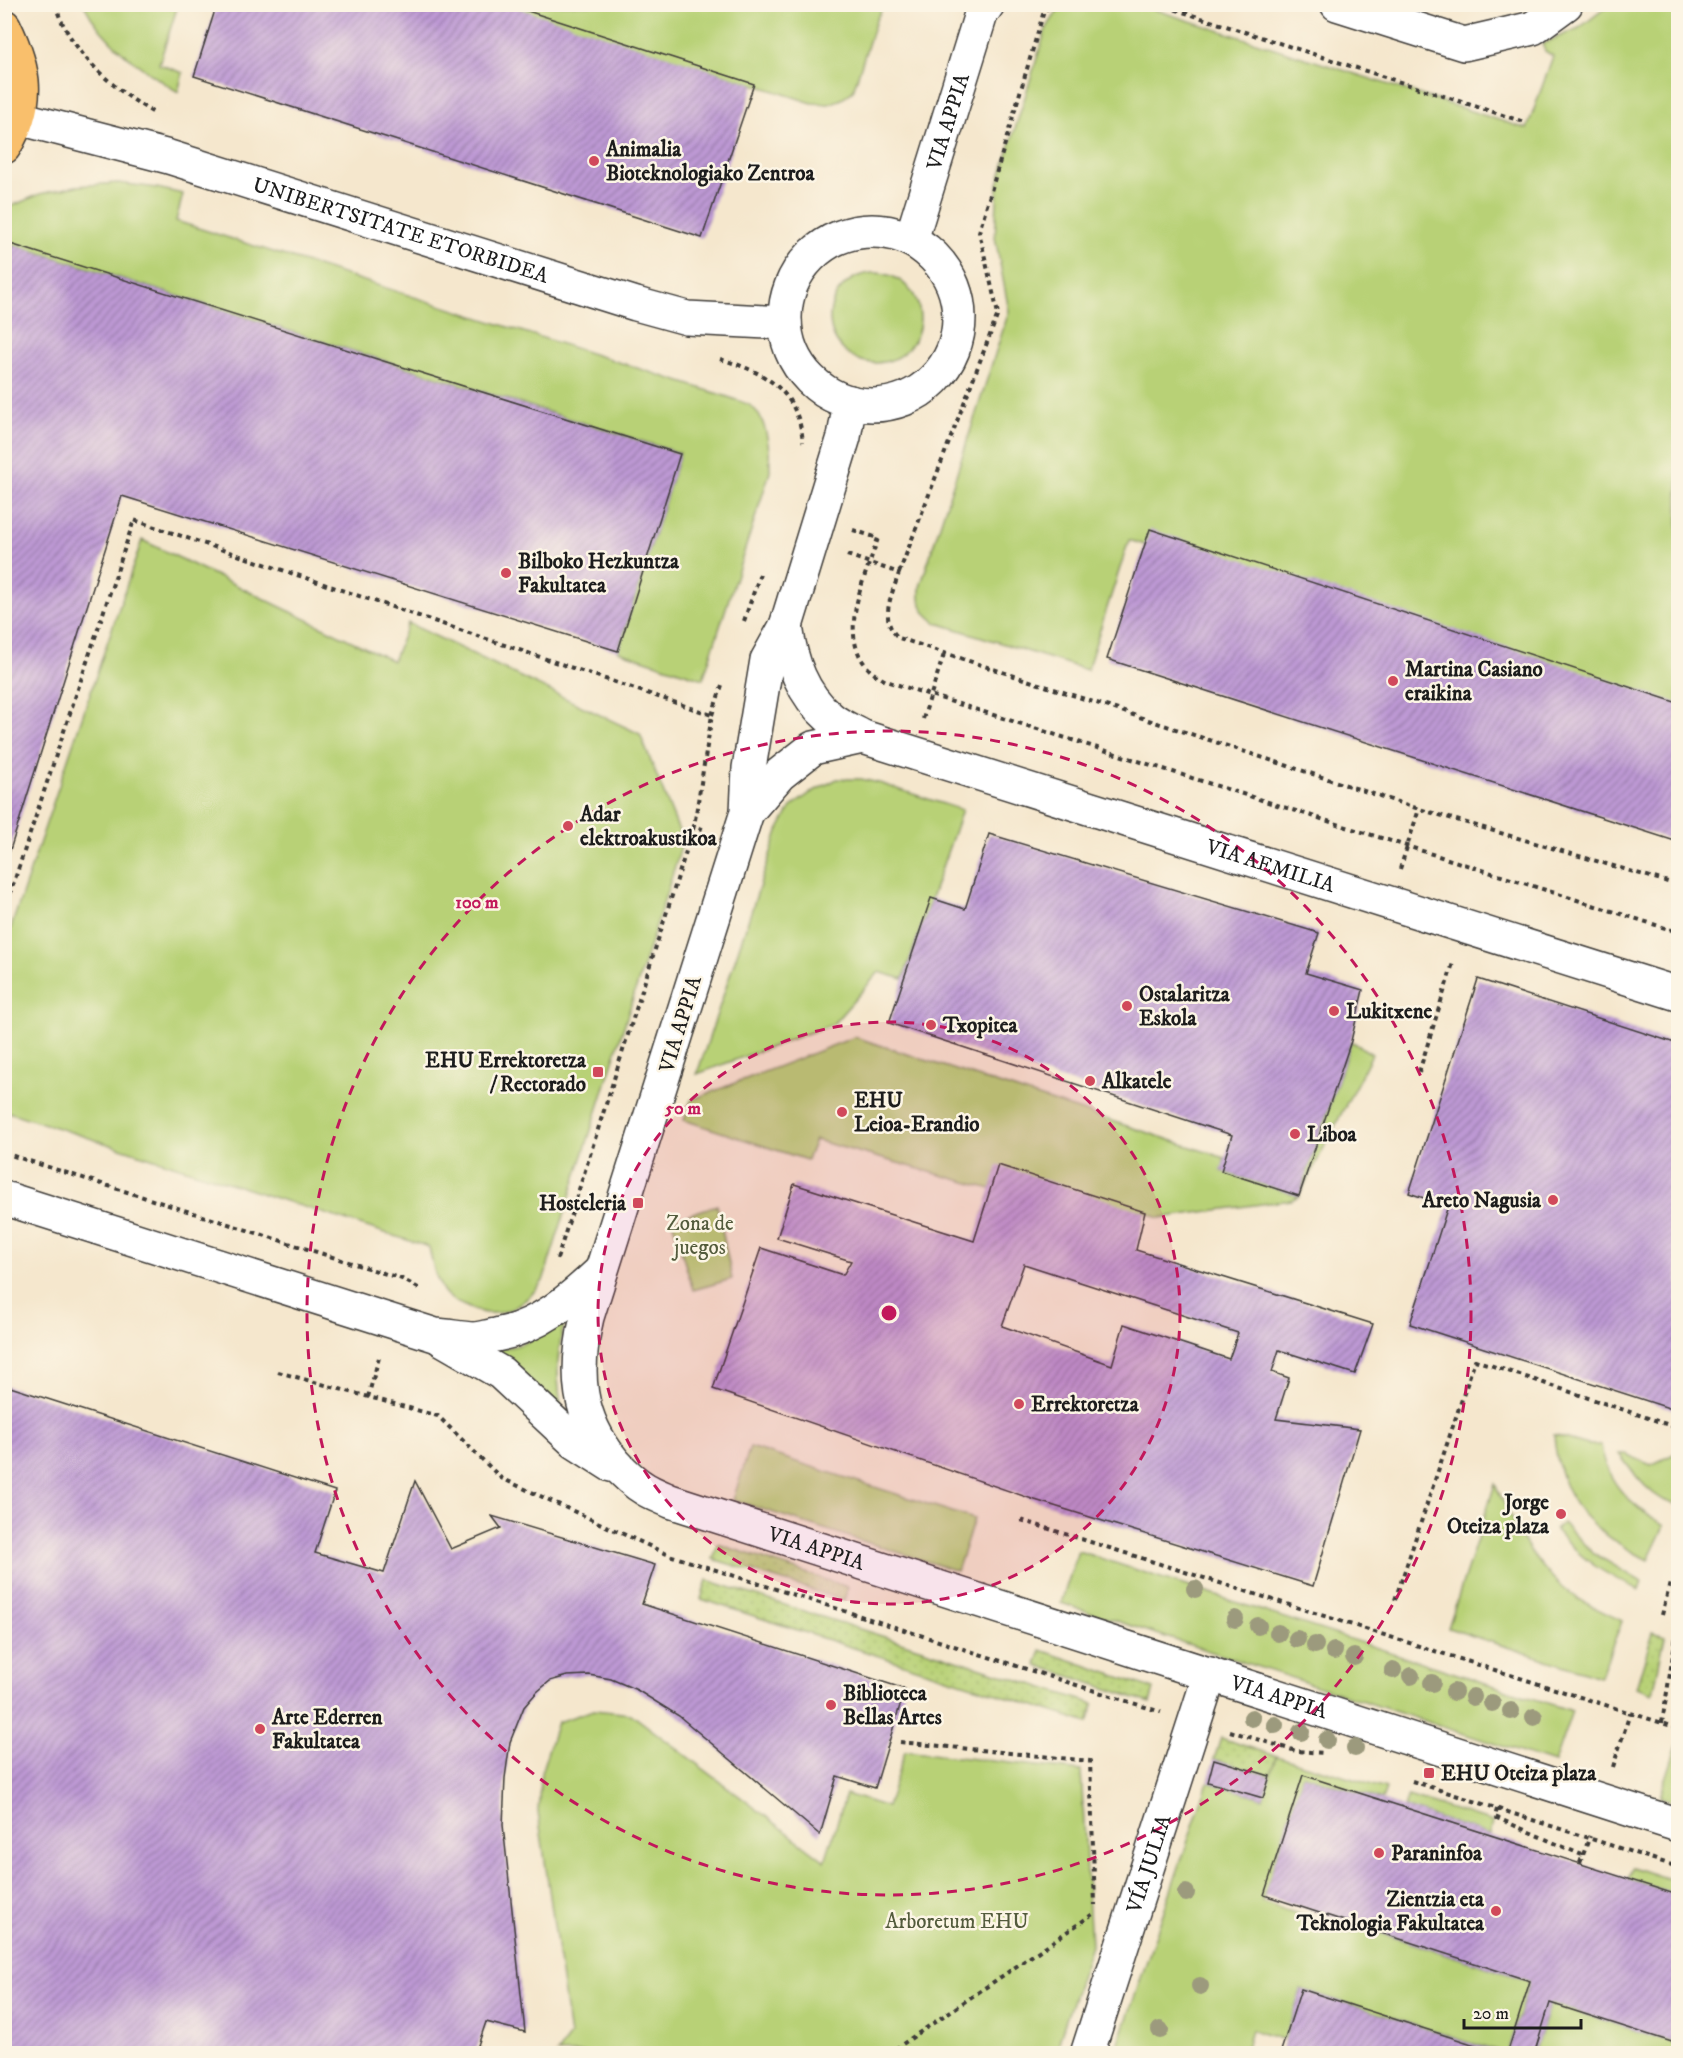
<svg xmlns="http://www.w3.org/2000/svg" width="1683" height="2058" font-family="'IM FELL DW Pica',serif">
	<defs>
		<pattern id="garden-dots" width="8" height="8" patternUnits="userSpaceOnUse" patternTransform="scale(1.5)"><rect width="8" height="8" fill="#b8d176"/><path d="M2 2h.1M6 6h.1" fill="none" stroke="#9eb366" stroke-width="1.8" stroke-linecap="round"/></pattern>
		<pattern id="building-hatch" width="6" height="6" patternUnits="userSpaceOnUse" patternTransform="scale(1.5)"><rect width="6" height="6" fill="#bd99d4"/><path d="M-1 1l2-2M0 6l6-6M5 7l2-2" fill="none" stroke="#997cab"/></pattern>
	</defs>
	<rect width="100%" height="100%" fill="#fcf5e5"/>
	<filter id="ink" filterUnits="userSpaceOnUse"><feTurbulence type="fractalNoise" baseFrequency=".0167" numOctaves="2"/><feDisplacementMap in="SourceGraphic" scale="12" xChannelSelector="R" yChannelSelector="G"/><feConvolveMatrix kernelMatrix="1 2 1 2 8 2 1 2 1" color-interpolation-filters="sRGB"/></filter>
	<filter id="wash" filterUnits="userSpaceOnUse"><feTurbulence type="fractalNoise" baseFrequency=".008" numOctaves="4" result="noise"/><feDisplacementMap in="SourceGraphic" scale="24" xChannelSelector="R" yChannelSelector="G"/><feGaussianBlur stdDeviation="1.35" result="paint"/><feColorMatrix in="noise" values="0 0 0 0 0 0 0 0 0 0 0 0 0 0 0 0 0 1.4 0 .05"/><feComposite in="paint" operator="in"/></filter>
	<g filter="url(#wash)">
		<rect width="100%" height="100%" fill="#f5e7cd"/>
		<path fill="#b8d176" stroke="#6a7649" stroke-width="1.5" d="M84,5H178L159,64L183,73L178,92C142,69 104,44 84,5Z
			M506,5H884L876,20L853,91L842,99L829,104L812,103Z
			M1068,5H1140L1527,129L1553,56L1545,51L1542,44L1579,28L1609,5H1678V713L1129,540L1087,670L937,623C921,611 919,607 920,587L1009,311L995,237L998,184L1046,29L1058,10Z
			M118,183L157,188L183,194L176,221L728,397C735,400 745,402 751,406C768,419 770,452 770,472L703,679L618,651L680,453L5,242V209L7,208L40,194L76,186Z
			M830 318a45 45 0 1 1 90 0a45 45 0 1 1-90 0Z
			M142,540L393,661L408,623L640,734L683,841L543,1281C523,1307 500,1323 467,1307C458,1303 450,1300 444,1292C435,1279 432,1262 429,1247L5,1111V945Z
			M837,779H861L879,783L962,810L903,979L879,972L833,1024L697,1074L778,831L791,807L812,792Z
			M855,1037L1225,1158L1222,1171L1299,1196L1351,1041L1372,1054L1299,1196L1291,1200L1159,1218L1145,1212L991,1189L815,1140L807,1160L684,1120L691,1100Z
			M717,1205L732,1279L693,1290L672,1220Z
			M568,1309C556,1351 555,1374 563,1417L475,1348C526,1350 531,1343 568,1309Z
			M1554,1435L1588,1445H1601C1606,1484 1633,1507 1664,1526L1648,1560C1591,1530 1559,1504 1554,1435Z
			M750,1447L974,1519L957,1571L733,1500Z
			M1678,1452V1505C1653,1501 1633,1473 1619,1454H1625L1651,1465Z
			M1495,1484C1512,1522 1529,1557 1561,1586C1578,1601 1602,1611 1622,1621L1600,1677L1448,1628Z
			M1563,1523L1593,1553L1642,1582L1639,1590C1601,1572 1583,1561 1555,1529Z
			M1078,1551L1572,1711L1554,1763L1061,1603Z
			M594,1710L631,1714L825,1861L846,1794L887,1807L905,1751L1081,1771L1091,1945L1060,2038L1058,2053H557L570,2036L538,1812L541,1773L557,1722Z
			M1677,1745H1678V1803L1660,1797Z
			M1276,1756L1386,1789L1382,1800L1303,1775L1262,1902L1355,1933L1358,1926L1530,1981L1507,2053H1502L1301,1989L1285,2040L1251,2030L1246,2048L1263,2053L1115,2054L1208,1782L1263,1798Z
			M1408,1796L1493,1822L1490,1835L1404,1807Z
			M1632,1867L1678,1882V1895L1628,1879Z
			M1550,2003L1678,2044V2053L1534,2054Z"/>
		<path fill="url(#garden-dots)" stroke="#6a7649" stroke-width="1.5" d="M718,1544L848,1587L844,1600L713,1559Z
			M707,1580L1094,1704L1088,1723L701,1599Z
			M1653,1632L1665,1636L1653,1694L1636,1688Z
			M1041,1650L1154,1689L1150,1703L1036,1665Z
			M1221,1738L1276,1756L1270,1776L1214,1759Z"/>
		<g id="blocks">
			<path fill="url(#building-hatch)" fill-rule="evenodd" d="M217,4H506L754,84L702,238L194,76Z
				M4,242L680,454L618,651L122,496L4,869Z
				M1150,529L1678,703V842L1107,659Z
				M989,834L1319,933L1306,973L1363,990L1351,1041L1299,1196L1221,1171L1232,1135L889,1023L931,898L965,909Z
				M1478,979L1678,1044V1411L1410,1324L1448,1206L1409,1193Z
				M998,1165L1145,1212L1136,1250L1373,1324L1355,1374L1279,1350L1272,1372L1289,1378L1276,1419L1360,1429L1313,1586L1035,1500L713,1389L761,1248L843,1275L851,1261L777,1238L794,1184L974,1241ZM1024,1264L1238,1333L1229,1359L1124,1324L1112,1365L1002,1326Z
				M4,1385L335,1491L315,1553L384,1573L415,1481L451,1549L501,1528L492,1516L655,1565L642,1604L905,1689L875,1788L837,1776L820,1835L679,1716L637,1690L611,1679L589,1675L567,1676L550,1681L537,1692L524,1707L510,1742L505,1778L503,1825L525,2032L486,2022L475,2054H322L306,2048L304,2054H4Z
				M1214,1759L1270,1776L1263,1798L1208,1782Z
				M1303,1775L1678,1895V2044L1550,2003L1534,2054H1507L1530,1981L1264,1895Z
				M1301,1989L1500,2053V2054H1280Z"/>
		</g>
	</g>
	<g filter="url(#ink)">
		<use href="#blocks" fill-opacity="0" stroke="#3d3a37" stroke-width="1.5"/>
		<g fill="none" stroke-linecap="round" stroke-linejoin="round">
			<defs>
				<g id="minor">
					<path d="M1337,4L1464,44L1533,28L1566,4"/>
					<path id="s1" d="M19,118L169,157L636,304L687,318L785,323"/>
					<circle cx="872" cy="318" r="87"/>
					<path id="s2" d="M911,240L981,14L988,4"/>
					<path id="s3" d="M850,402L844,437L786,626L767,660L749,768L747,812L587,1317C574,1372 577,1417 614,1462C623,1472 633,1482 645,1489C653,1494 662,1497 670,1501L1678,1825"/>
					<path id="s4" d="M786,626C791,662 802,694 830,718C839,726 853,731 863,737L1678,994"/>
					<path d="M747,812L780,774L813,748L863,737"/>
					<path d="M4,1198L435,1335C448,1336 460,1338 473,1339C480,1339 488,1336 496,1335C539,1327 570,1300 601,1271"/>
					<path d="M442,1339L501,1373L575,1442L611,1465"/>
					<path id="s5" d="M1087,2054L1210,1674"/>
				</g>
				<path id="primary" d="M4,26C26,71 31,102 4,147"/>
			</defs>
			<use href="#minor" stroke="#3d3a37" stroke-width="36"/>
			<use href="#primary" stroke="#3d3a37" stroke-width="36"/>
			<path stroke="#3d3a37" stroke-width="4" stroke-dasharray="4.5 4.5" stroke-linecap="butt" d="M55,4C69,51 114,90 154,113
				M1158,4L1524,122
				M720,359C765,372 798,390 803,442
				M853,530L878,538C866,577 834,636 871,671C875,675 881,678 886,681L1678,932
				M847,555L899,573C892,595 878,620 899,638L1419,809L1678,885
				M899,573L998,314L979,232L1044,11L1053,4
				M744,621L761,571
				M712,715L723,682
				M923,719L944,654
				M1400,869L1419,809
				M4,912L134,520L712,715L694,826
				M1419,1072L1453,963
				M4,1153L402,1279L420,1289
				M557,1259L694,826L705,830
				M278,1372L438,1416L501,1478L669,1555L1161,1712
				M368,1397L380,1354
				M1021,1520L1678,1728
				M1395,1600L1475,1360L1678,1428
				M1662,1615L1670,1583
				M1662,1723L1678,1624
				M1230,1731L1296,1751L1325,1753
				M900,1742L1090,1761L1095,1905
				M1613,1767L1630,1713
				M1412,1781L1678,1867
				M1497,1809L1495,1817L1582,1855
				M1580,1863L1590,1836
				M888,2054L1093,1914"/>
			<use href="#minor" stroke="#fff" stroke-width="33"/>
			<use href="#primary" stroke="#f9bf6c" stroke-width="33"/>
		</g>
		<g fill="#9c9a7d">
			<circle cx="1195" cy="1589" r="9"/>
			<circle cx="1235" cy="1619" r="9"/>
			<circle cx="1258" cy="1626" r="9"/>
			<circle cx="1278" cy="1633" r="9"/>
			<circle cx="1297" cy="1639" r="9"/>
			<circle cx="1315" cy="1645" r="9"/>
			<circle cx="1334" cy="1651" r="9"/>
			<circle cx="1354" cy="1657" r="9"/>
			<circle cx="1393" cy="1670" r="9"/>
			<circle cx="1411" cy="1676" r="9"/>
			<circle cx="1432" cy="1683" r="9"/>
			<circle cx="1454" cy="1692" r="9"/>
			<circle cx="1473" cy="1697" r="9"/>
			<circle cx="1492" cy="1703" r="9"/>
			<circle cx="1511" cy="1711" r="9"/>
			<circle cx="1534" cy="1717" r="9"/>
			<circle cx="1252" cy="1718" r="9"/>
			<circle cx="1275" cy="1725" r="9"/>
			<circle cx="1301" cy="1732" r="9"/>
			<circle cx="1327" cy="1740" r="9"/>
			<circle cx="1355" cy="1748" r="9"/>
			<circle cx="1186" cy="1893" r="9"/>
			<circle cx="1200" cy="1986" r="9"/>
			<circle cx="1160" cy="2030" r="9"/>
		</g>
	</g>
	<circle cx="889" cy="1313" r="291" fill="#c2185b" fill-opacity=".12"/>
	<g fill="none" stroke="#c2185b" stroke-width="3" stroke-dasharray="10 8">
		<circle cx="889" cy="1313" r="291"/>
		<circle cx="889" cy="1313" r="582"/>
	</g>
	<g fill="#d1495b" stroke="#fcf5e5" stroke-width="2">
		<circle cx="594" cy="161" r="6"/>
		<circle cx="506" cy="573" r="6"/>
		<circle cx="1393" cy="681" r="6"/>
		<circle cx="568" cy="826" r="6"/>
		<circle cx="1127" cy="1006" r="6"/>
		<circle cx="1334" cy="1011" r="6"/>
		<circle cx="931" cy="1025" r="6"/>
		<rect x="592" y="1066" width="12" height="12" rx="3"/>
		<circle cx="1090" cy="1081" r="6"/>
		<circle cx="842" cy="1112" r="6"/>
		<circle cx="1295" cy="1134" r="6"/>
		<circle cx="1553" cy="1200" r="6"/>
		<rect x="632" y="1197" width="12" height="12" rx="3"/>
		<circle cx="1019" cy="1404" r="6"/>
		<circle cx="1561" cy="1514" r="6"/>
		<circle cx="831" cy="1705" r="6"/>
		<circle cx="260" cy="1729" r="6"/>
		<rect x="1423" y="1767" width="12" height="12" rx="3"/>
		<circle cx="1379" cy="1853" r="6"/>
		<circle cx="1496" cy="1911" r="6"/>
	</g>
	<g text-anchor="middle" stroke-width="5" stroke-linejoin="round" paint-order="stroke">
		<g font-size="21" fill="#1c1c1c" stroke="#fcf5e5">
			<text dy="7" stroke="none"><textPath href="#s2" startOffset="124">VIA APPIA</textPath></text>
			<text dy="7" stroke="none"><textPath href="#s1" startOffset="398">UNIBERTSITATE ETORBIDEA</textPath></text>
			<text dy="7" stroke="none"><textPath href="#s4" startOffset="570">VIA AEMILIA</textPath></text>
			<text transform="translate(680 1024) rotate(-73)" y="7">VIA APPIA</text>
			<text dy="7" stroke="none"><textPath href="#s3" startOffset="1332">VIA APPIA</textPath></text>
			<text dy="7" stroke="none"><textPath href="#s3" startOffset="1818">VIA APPIA</textPath></text>
			<text dy="7" stroke="none"><textPath href="#s5" startOffset="200">VÍA JULIA</textPath></text>
		</g>
		<g font-size="21" font-weight="bold" fill="#1c1c1c" stroke="#fcf5e5" text-anchor="start">
			<text x="606" y="156">Animalia<tspan x="606" dy="24">Bioteknologiako Zentroa</tspan></text>
			<text x="518" y="568">Bilboko Hezkuntza<tspan x="518" dy="24">Fakultatea</tspan></text>
			<text x="1405" y="676">Martina Casiano<tspan x="1405" dy="24">eraikina</tspan></text>
			<text x="580" y="821">Adar<tspan x="580" dy="24">elektroakustikoa</tspan></text>
			<text x="1139" y="1001">Ostalaritza<tspan x="1139" dy="24">Eskola</tspan></text>
			<text x="1346" y="1018">Lukitxene</text>
			<text x="943" y="1032">Txopitea</text>
			<text x="586" y="1067" text-anchor="end">EHU Errektoretza<tspan x="586" dy="24">/ Rectorado</tspan></text>
			<text x="1102" y="1088">Alkatele</text>
			<text x="854" y="1107">EHU<tspan x="854" dy="24">Leioa-Erandio</tspan></text>
			<text x="1307" y="1141">Liboa</text>
			<text x="1541" y="1207" text-anchor="end">Areto Nagusia</text>
			<text x="626" y="1210" text-anchor="end">Hosteleria</text>
			<text x="1031" y="1411">Errektoretza</text>
			<text x="1549" y="1509" text-anchor="end">Jorge<tspan x="1549" dy="24">Oteiza plaza</tspan></text>
			<text x="843" y="1700">Biblioteca<tspan x="843" dy="24">Bellas Artes</tspan></text>
			<text x="272" y="1724">Arte Ederren<tspan x="272" dy="24">Fakultatea</tspan></text>
			<text x="1441" y="1780">EHU Oteiza plaza</text>
			<text x="1391" y="1860">Paraninfoa</text>
			<text x="1484" y="1906" text-anchor="end">Zientzia eta<tspan x="1484" dy="24">Teknologia Fakultatea</tspan></text>
		</g>
		<g font-size="21" fill="#535b3c" stroke="#fcf5e5">
			<text x="700" y="1230">Zona de<tspan x="700" dy="24">juegos</tspan></text>
			<text x="957" y="1928">Arboretum EHU</text>
		</g>
	</g>
	<circle cx="889" cy="1313" r="9" fill="#c2185b" stroke="#fcf5e5" stroke-width="3"/>
	<g font-size="18" text-anchor="middle" font-weight="bold" fill="#c2185b" stroke="#fcf5e5" stroke-width="5" stroke-linejoin="round" paint-order="stroke">
		<text x="477" y="908">100 m</text>
		<text x="683" y="1114">50 m</text>
	</g>
	<rect width="1683" height="2058" fill="none" stroke="#fcf5e5" stroke-width="24"/>
	<path d="M1464 2019v9h117v-9" fill="none" stroke="#1c1c1c" stroke-width="3"/>
	<text x="1473" y="2019" font-size="18" fill="#1c1c1c" stroke="#fcf5e5" stroke-width="4.5" paint-order="stroke">20 m</text>
</svg>
